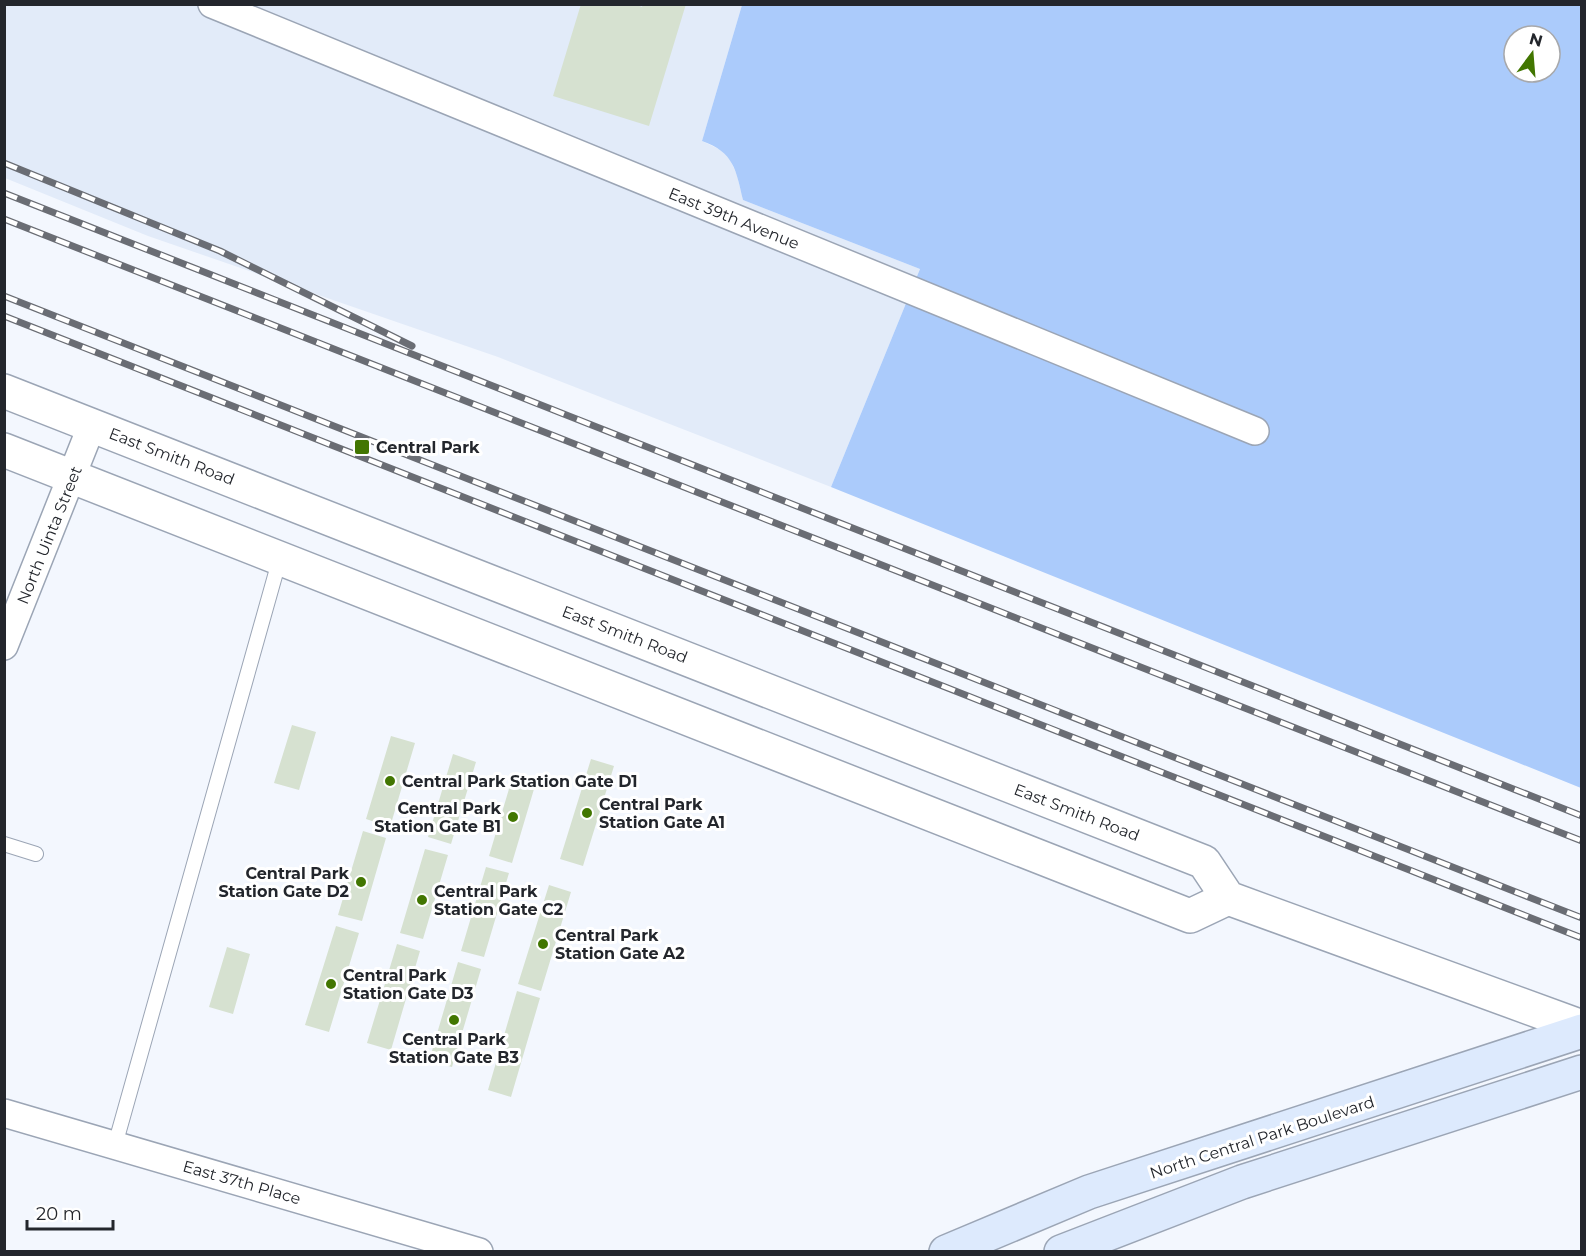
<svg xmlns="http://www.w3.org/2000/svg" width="1586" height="1256" font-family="Montserrat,sans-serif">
	<rect width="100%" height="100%" fill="#f3f7fe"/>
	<path fill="#e2ebf9" d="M4,5H742L702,141L727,153L737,175L743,200L920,269L831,487L498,357L148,236L5,178Z"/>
	<path fill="#abcbfb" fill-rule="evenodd" d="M742,5H1581V788L831,487L920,269L743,200C736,170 734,152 702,141ZM1514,36H1550V72H1514Z"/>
	<path fill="#d6e1d0" d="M581,4H634L642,7L643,4H686L649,126L553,96Z
		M292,725L316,732L299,790L274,783Z
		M391,736L415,743L390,827L366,819Z
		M453,754L476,762L451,844L428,837Z
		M591,759L614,766L583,866L560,859Z
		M514,772L537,779L512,863L489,856Z
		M363,831L386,838L362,921L338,915Z
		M425,849L448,855L423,939L400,933Z
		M486,867L509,873L484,957L461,951Z
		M549,885L571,892L541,991L518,984Z
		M336,926L359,933L329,1032L305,1025Z
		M397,944L420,951L391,1050L367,1043Z
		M227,947L250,954L233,1014L209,1007Z
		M458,962L481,969L452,1067L429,1061Z
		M517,991L540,998L511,1097L488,1090Z"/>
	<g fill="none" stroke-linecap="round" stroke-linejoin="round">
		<defs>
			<path id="service" d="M4,844L36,854
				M115,1145L280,558"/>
			<path id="minor" d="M212,4L1255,431
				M4,646L92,425
				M4,1113L479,1252"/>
			<path id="tertiary" d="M4,391L1204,862L1228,898L1582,1027
				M4,450L1190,916L1228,898"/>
			<path id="secondary" d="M946,1252L1089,1192L1582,1031
				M1061,1252L1242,1182L1582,1072"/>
		</defs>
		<use href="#service" stroke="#9ba5b5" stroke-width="16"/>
		<use href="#minor" stroke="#9ba5b5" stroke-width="30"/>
		<use href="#tertiary" stroke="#9ba5b5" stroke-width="36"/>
		<use href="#secondary" stroke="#9ba5b5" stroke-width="36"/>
		<use href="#service" stroke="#fff" stroke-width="14"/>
		<use href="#minor" stroke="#fff" stroke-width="27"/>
		<use href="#tertiary" stroke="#fff" stroke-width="33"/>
		<use href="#secondary" stroke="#ddeafd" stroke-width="33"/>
		<defs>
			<path id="rail" d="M4,163L220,251L412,346
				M4,193L1582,816
				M4,219L1582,841
				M4,296L1582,918
				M4,316L1582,938"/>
		</defs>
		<use href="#rail" stroke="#6a6d74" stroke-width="7"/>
		<use href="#rail" stroke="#fff" stroke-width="4.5" stroke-dasharray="14" stroke-linecap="butt"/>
	</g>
	<g fill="#427601" stroke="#fff" stroke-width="2">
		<rect x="354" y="439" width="16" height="16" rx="3"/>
		<circle cx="390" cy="781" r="6"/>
		<circle cx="587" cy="813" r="6"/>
		<circle cx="513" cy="817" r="6"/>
		<circle cx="361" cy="882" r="6"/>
		<circle cx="422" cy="900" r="6"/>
		<circle cx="543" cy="944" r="6"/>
		<circle cx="331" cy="984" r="6"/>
		<circle cx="454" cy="1020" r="6"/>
	</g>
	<g text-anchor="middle" stroke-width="6" stroke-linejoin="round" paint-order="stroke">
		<g font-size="16" fill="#23262c" stroke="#fff">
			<text transform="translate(734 218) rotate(22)" y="6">East 39th Avenue</text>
			<text transform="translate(172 456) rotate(21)" y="6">East Smith Road</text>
			<text transform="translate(49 535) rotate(-68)" y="6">North Uinta Street</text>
			<text transform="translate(625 634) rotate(21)" y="6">East Smith Road</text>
			<text transform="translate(1077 812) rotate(21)" y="6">East Smith Road</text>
			<text transform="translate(1262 1137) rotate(-18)" y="6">North Central Park Boulevard</text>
			<text transform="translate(242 1182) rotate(16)" y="6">East 37th Place</text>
		</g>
		<g font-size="16" font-weight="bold" fill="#23262c" stroke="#fff" text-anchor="start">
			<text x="376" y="453">Central Park</text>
			<text x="402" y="787">Central Park Station Gate D1</text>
			<text x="599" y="810">Central Park<tspan x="599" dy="18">Station Gate A1</tspan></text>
			<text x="501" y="814" text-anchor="end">Central Park<tspan x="501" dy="18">Station Gate B1</tspan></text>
			<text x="349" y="879" text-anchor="end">Central Park<tspan x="349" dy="18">Station Gate D2</tspan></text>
			<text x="434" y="897">Central Park<tspan x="434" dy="18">Station Gate C2</tspan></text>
			<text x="555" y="941">Central Park<tspan x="555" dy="18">Station Gate A2</tspan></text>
			<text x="343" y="981">Central Park<tspan x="343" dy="18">Station Gate D3</tspan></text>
			<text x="454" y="1045" text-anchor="middle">Central Park<tspan x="454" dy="18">Station Gate B3</tspan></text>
		</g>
	</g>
	<rect width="1586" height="1256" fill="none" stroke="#23262c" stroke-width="12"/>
	<g transform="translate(1532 54) rotate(16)"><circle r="28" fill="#ffffff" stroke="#a7a8ab" stroke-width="1.5"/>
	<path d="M0-4.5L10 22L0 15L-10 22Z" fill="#427601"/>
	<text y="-9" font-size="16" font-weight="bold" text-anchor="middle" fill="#23262c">N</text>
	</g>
	<path d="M27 1220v9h86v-9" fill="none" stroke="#23262c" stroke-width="3"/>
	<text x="36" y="1220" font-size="18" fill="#23262c" stroke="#ffffff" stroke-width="4.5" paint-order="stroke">20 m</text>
</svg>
